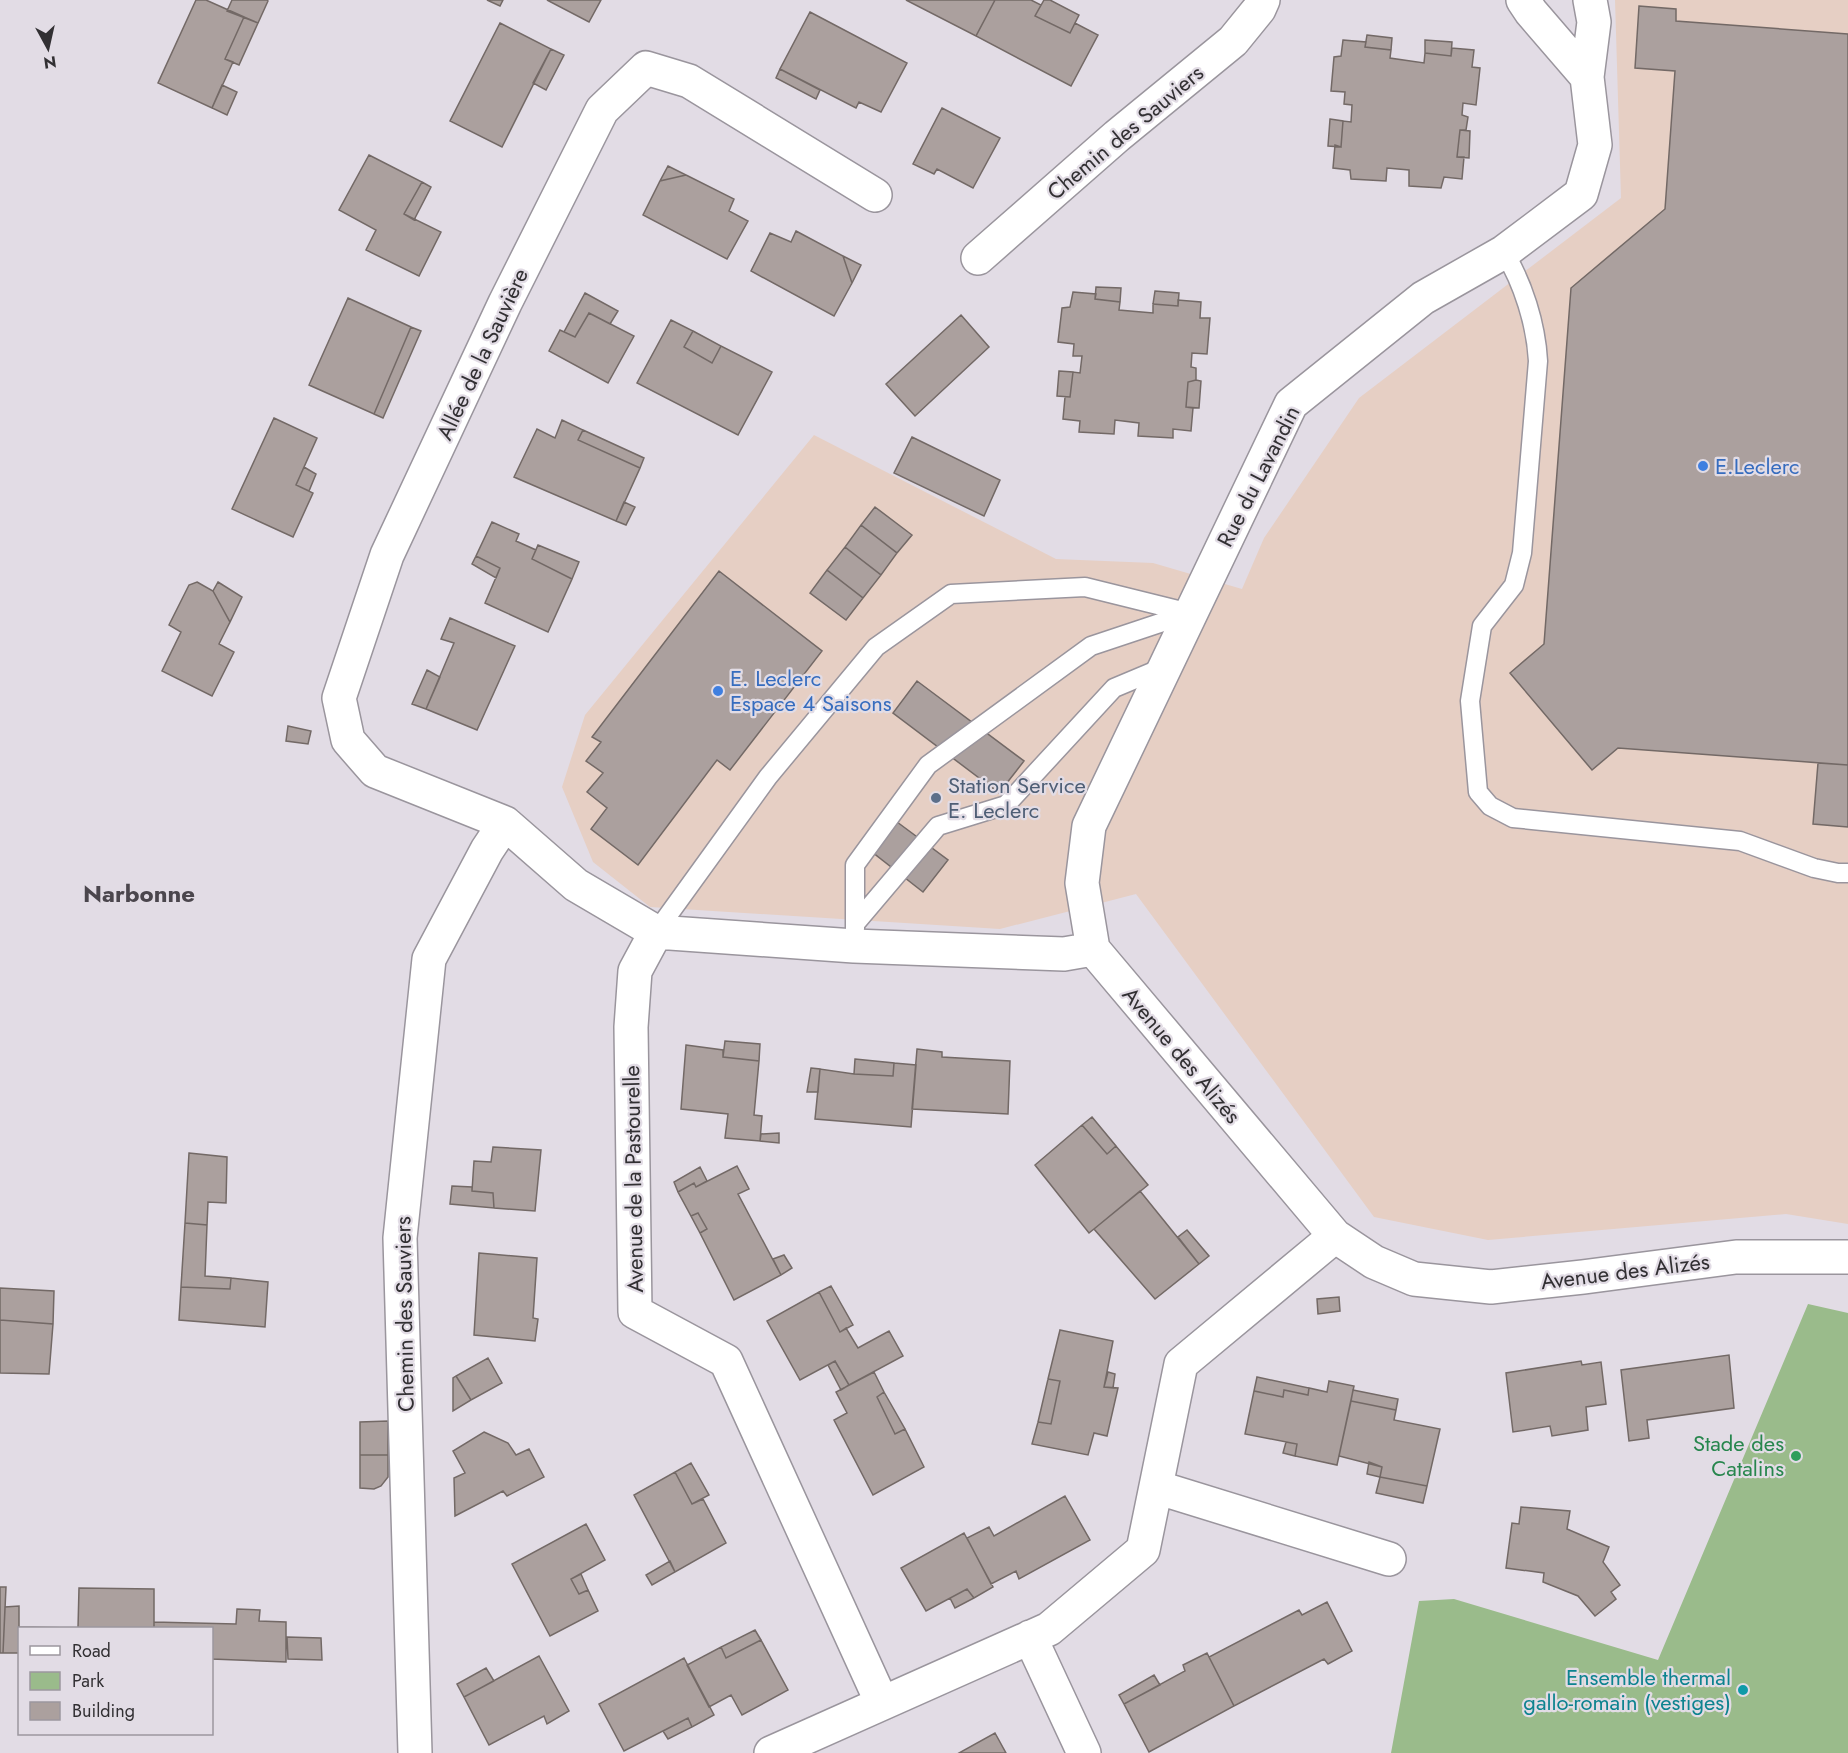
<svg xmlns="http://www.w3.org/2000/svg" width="1848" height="1753" font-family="Jost,sans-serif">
	<rect width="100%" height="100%" fill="#e2dce5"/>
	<path fill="#e6cfc4" d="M1615,0H1848V1224L1786,1214L1488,1240L1374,1217L1136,894L1000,929L650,907L593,862L562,787L585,715L814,435L1056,559L1153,563L1242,589L1264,538L1359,398L1621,198Z"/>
	<path fill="#9abb8b" d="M1808,1304L1848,1313V1753H1391L1419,1601L1454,1599L1658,1660Z"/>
	<path fill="#aba09e" stroke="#736966" stroke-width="1.5" d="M196,0H206L244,17L225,59L233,62L212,108L158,83Z
		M232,0H267L268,1L258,23L227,11Z
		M487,0H503L500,6Z
		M547,0H601L589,22Z
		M906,0H995L976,36Z
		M995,0H1031L1041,5L1035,16L1070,33L1075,23L1098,35L1071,86L976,36Z
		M1044,0H1050L1079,15L1070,33L1035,16Z
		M1639,6L1676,9V21L1848,34V765L1618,748L1592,770L1510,673L1544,644L1571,288L1665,209L1675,71L1635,68Z
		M810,12L907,63L881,112L859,102L856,108L780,69Z
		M244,17L258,23L239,65L225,59Z
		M500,23L551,49L502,147L450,121Z
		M1367,35L1392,38L1391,50L1365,47Z
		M1343,40L1366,42L1365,47L1391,50L1390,58L1424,63L1425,53L1451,56L1452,48L1474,50L1472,67L1480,68L1476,105L1463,103L1462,115L1468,117L1466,130H1460L1457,157H1464L1462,179L1444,177L1441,188L1409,186V170L1387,168L1386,181L1351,179L1350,170L1333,168L1335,145L1341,147L1343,121L1351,122L1352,105L1344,104L1345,92L1331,91L1334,57L1341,56Z
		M1425,40L1452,42L1451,56L1425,53Z
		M551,49L564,55L546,90L533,83Z
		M780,69L820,90L816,99L776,78Z
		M222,85L237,92L227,115L212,108Z
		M942,108L1000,138L973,188L937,169L934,174L913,164Z
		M1330,119L1343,121L1341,147L1328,146Z
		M1460,130L1470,131L1469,158L1457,157Z
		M369,155L422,182L404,214L441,232L419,276L366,250L376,230L339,210Z
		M668,166L686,175L660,181Z
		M686,175L734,199L729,211L748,221L727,259L643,215L660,181Z
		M422,182L431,187L414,220L404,214Z
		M796,231L843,256L852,283L834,316L751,271L770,233L791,242Z
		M843,256L861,265L852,283Z
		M1096,287L1121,288L1120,302L1095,299Z
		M1155,291L1179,293L1178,306L1153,304Z
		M1073,292L1096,294L1095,299L1120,302L1119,310L1153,313V304L1178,306V300L1201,302L1200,318H1210L1207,354L1192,353L1191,367L1196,368V380L1188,382L1186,407L1193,408L1191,431L1173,429V438L1138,436L1139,423L1115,420L1114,434L1079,432L1080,421L1063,419L1065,397H1070L1073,372L1080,373L1082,356H1073L1074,344L1058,342L1062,308L1070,307Z
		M585,293L618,311L610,324L589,313L575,337L564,332Z
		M348,298L411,327L374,414L309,385Z
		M589,313L634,336L608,383L549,351L560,330L575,337Z
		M961,315L989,347L915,416L886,384Z
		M671,320L693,331L684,347L712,363L721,346L772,372L738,435L637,383Z
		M411,327L421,331L383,418L374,414Z
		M693,331L721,346L712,363L684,347Z
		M1059,371L1073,372L1070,397L1057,396Z
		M1196,380L1201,381L1199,408L1186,407L1188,382Z
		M274,418L317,438L296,485L313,493L293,537L232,509Z
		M562,420L583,430L578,440L640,468L616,521L514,477L537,429L555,438Z
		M583,430L644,458L640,468L578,440Z
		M912,437L1000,480L984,516L894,473Z
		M304,467L316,474L309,491L296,485Z
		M624,502L635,507L626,525L616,521Z
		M875,507L912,535L897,553L861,525Z
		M492,522L519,534L516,541L536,550L532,559L572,579L548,632L485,603L500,568L476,556Z
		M861,525L897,553L881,575L845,547Z
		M538,545L579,562L572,579L532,559Z
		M845,547L881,575L863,598L827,570Z
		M476,556L500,568L496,578L472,564Z
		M827,570L863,598L846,620L810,593Z
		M719,571L822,651L730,770L717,760L638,865L591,829L607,808L587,792L603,773L586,761L601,742L592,737Z
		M197,582L213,591L230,622L219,644L234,652L212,696L162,671L181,632L169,625L189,585Z
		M218,582L242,597L230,622L213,591Z
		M450,618L515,646L477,730L426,709L454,643L441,639Z
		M427,670L440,677L426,709L412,704Z
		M917,681L1024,761L999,793L893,713Z
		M288,726L311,731L308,744L286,741Z
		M1818,763L1848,765V827L1813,824Z
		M889,816L948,860L923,892L867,848Z
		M725,1041L760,1044L759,1061L723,1057Z
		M686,1045L723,1050V1057L759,1061L754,1115L762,1116L760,1141L725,1138L728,1114L681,1109Z
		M917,1049L942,1052V1057L1010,1061L1008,1114L912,1109Z
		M855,1059L894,1063L893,1076L854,1074Z
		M894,1063L916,1065L911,1127L815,1119L820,1069L854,1074L893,1076Z
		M811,1068L820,1069L818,1092H807Z
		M1092,1117L1116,1146L1107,1154L1082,1125Z
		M1082,1125L1107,1154L1116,1146L1148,1185L1089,1233L1035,1165Z
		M779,1133V1143L760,1141L761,1134Z
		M493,1147L541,1150L535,1211L494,1208L493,1193L472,1191L474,1161L491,1162Z
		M189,1153L227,1157L226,1203L208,1202L207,1225L185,1223Z
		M737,1166L749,1189L738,1194L781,1275L734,1300L700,1233L707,1229L698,1213L691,1216L678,1192L694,1183L696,1187Z
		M700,1167L707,1181L696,1187L694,1183L678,1192L674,1182Z
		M452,1186L472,1187V1191L493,1193L494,1208L450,1204Z
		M1140,1191L1199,1264L1155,1299L1094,1229Z
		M698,1213L707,1229L700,1233L691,1216Z
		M185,1223L207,1225L205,1276L231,1278L230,1289L181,1287Z
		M1187,1230L1209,1256L1199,1264L1178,1237Z
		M479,1253L537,1258L533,1318L538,1319L535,1341L474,1335Z
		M784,1255L792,1268L781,1275L773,1259Z
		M231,1278L268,1282L265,1327L179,1320L181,1287L230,1289Z
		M831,1286L853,1325L840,1332L819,1292Z
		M0,1288L54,1291L53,1324L0,1320Z
		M819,1292L840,1332L846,1328L858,1348L889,1331L903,1356L849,1385L835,1361L800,1380L767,1321Z
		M1339,1297L1340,1311L1318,1314L1317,1299Z
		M0,1320L53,1324L49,1374L0,1373Z
		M1060,1330L1113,1341L1104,1387L1118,1388L1107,1436L1094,1433L1088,1455L1032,1444L1038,1422L1051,1424L1060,1381L1048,1379Z
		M1729,1355L1734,1408L1647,1420L1649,1438L1629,1441L1621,1370Z
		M488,1358L502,1383L471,1400L456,1376Z
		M835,1361L849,1385L841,1390L828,1365Z
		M1581,1361L1582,1365L1601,1362L1606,1404L1586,1407L1588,1430L1552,1436L1550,1426L1513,1432L1506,1373Z
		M874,1372L884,1392L877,1397L895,1434L905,1429L924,1467L873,1495L834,1420L847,1413L836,1392Z
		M1108,1372L1115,1374L1113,1388L1104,1387Z
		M456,1376L471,1400L453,1411V1378Z
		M1257,1377L1309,1388L1308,1395L1284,1390L1283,1397L1254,1391Z
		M1048,1379L1060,1381L1051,1424L1038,1422Z
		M1329,1381L1354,1386L1337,1465L1295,1456L1297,1444L1245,1434L1254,1391L1283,1397L1284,1390L1308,1395L1309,1388L1327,1392Z
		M1353,1390L1398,1399L1396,1410L1351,1401Z
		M884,1392L905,1429L895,1434L877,1397Z
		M1351,1401L1396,1410L1394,1420L1440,1429L1427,1486L1380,1477L1382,1467L1339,1456Z
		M388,1421V1455H360V1422Z
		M484,1432L508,1443L516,1455L529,1449L544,1477L507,1496L503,1491L455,1516L454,1478L465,1473L453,1451Z
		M1286,1442L1297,1444L1295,1456L1283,1453Z
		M360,1455H388V1477L381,1486L374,1489L360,1488Z
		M1369,1462L1382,1467L1380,1477L1367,1474Z
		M691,1463L709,1495L692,1504L675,1472Z
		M675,1472L692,1504L703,1499L726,1543L675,1572L634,1495Z
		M1380,1477L1427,1486L1423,1503L1376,1493Z
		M1065,1496L1090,1540L1019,1579L1016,1571L991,1584L967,1538L989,1527L994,1536Z
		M1521,1507L1570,1511L1567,1529L1609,1547L1603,1562L1620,1585L1611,1592L1616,1599L1595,1616L1578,1596L1543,1582L1544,1573L1506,1568L1512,1523L1519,1524Z
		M586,1524L605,1560L571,1579L579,1594L588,1590L598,1611L550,1636L512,1564Z
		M964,1533L993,1587L974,1598L967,1589L926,1611L901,1568Z
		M670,1561L675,1572L652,1585L646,1575Z
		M581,1574L588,1590L579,1594L571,1579Z
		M0,1587H6L3,1653H0Z
		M79,1588L154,1589V1628H78Z
		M967,1589L974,1598L955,1608L950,1598Z
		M1327,1602L1352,1651L1328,1664L1324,1659L1234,1706L1209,1657L1299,1610L1302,1615Z
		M19,1606V1627L74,1628H20V1653H3L5,1607Z
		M237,1609L260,1610L259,1621L286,1622V1662L212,1659V1628H154V1622L236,1624Z
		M755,1630L761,1640L726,1658L721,1647Z
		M287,1637L321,1638L322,1660L288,1659Z
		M761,1640L788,1690L742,1715L731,1695L709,1707L687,1665L721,1647L726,1658Z
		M1207,1653L1234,1706L1149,1752L1124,1704L1185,1671L1183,1665Z
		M539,1656L569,1711L547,1724L544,1716L489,1745L464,1697Z
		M684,1658L714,1715L692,1727L688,1718L624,1751L599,1704Z
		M486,1668L494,1681L464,1697L457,1684Z
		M1154,1675L1160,1685L1124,1704L1119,1695Z
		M688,1718L692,1727L668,1739L663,1731Z
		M995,1733L1006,1753H959Z"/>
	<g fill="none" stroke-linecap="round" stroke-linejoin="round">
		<defs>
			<path id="lane" d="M1504,252C1523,283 1536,324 1538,361L1522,553L1514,585L1482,626L1470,701L1478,792L1490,806L1513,818L1740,841L1814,868L1838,873H1848
				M855,924V865L928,765L1091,646L1190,613
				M855,929V924L938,826L1006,805L1114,688L1164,667
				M656,932L768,777L876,647L951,594L1085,587L1190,613"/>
			<path id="street" d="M1523,0L1531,12L1587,77L1595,145L1581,194L1504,252L1423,298L1291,404L1089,826L1082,883L1093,949L1335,1236L1374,1262L1414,1279L1491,1287L1583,1277L1736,1257H1848
				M1587,77L1594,22L1590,0
				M875,195L689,81L646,68L602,110L505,303L387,555L339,698L348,740L375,771L505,823L576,885L656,932L854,946L1064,954L1093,949
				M978,258L1117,136L1233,41L1259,9L1263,0
				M656,932L635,971L631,1027L635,1312L726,1361L882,1703
				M1156,1487L1389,1559
				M1030,1637L1084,1753
				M415,1753L400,1238L429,959L487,850L505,823
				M771,1753L1049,1629L1143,1550L1181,1364L1335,1236"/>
		</defs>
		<use href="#lane" stroke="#9a959d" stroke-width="21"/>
		<use href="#street" stroke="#9a959d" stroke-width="36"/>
		<use href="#lane" stroke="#fff" stroke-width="18"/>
		<use href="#street" stroke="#fff" stroke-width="33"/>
	</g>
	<g fill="#3f7fe0" stroke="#e2dce5" stroke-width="2">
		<circle cx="1703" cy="466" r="6"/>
		<circle cx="718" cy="691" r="6"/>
	</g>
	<circle fill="#5c6f8a" stroke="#e2dce5" stroke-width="2" cx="936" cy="798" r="6"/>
	<circle fill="#2e9e5b" stroke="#e2dce5" stroke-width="2" cx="1796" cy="1456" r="6"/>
	<circle fill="#0f9aa8" stroke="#e2dce5" stroke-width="2" cx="1743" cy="1690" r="6"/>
	<g text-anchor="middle" stroke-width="4.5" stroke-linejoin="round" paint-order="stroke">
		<g font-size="22" fill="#323033" stroke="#e2dce5">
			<text transform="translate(1125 132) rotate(-40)" y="8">Chemin des Sauviers</text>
			<text transform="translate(482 354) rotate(-65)" y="8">Allée de la Sauvière</text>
			<text transform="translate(1258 476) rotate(-63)" y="8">Rue du Lavandin</text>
			<text transform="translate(1182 1055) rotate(50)" y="8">Avenue des Alizés</text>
			<text transform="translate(633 1179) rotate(-91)" y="8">Avenue de la Pastourelle</text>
			<text transform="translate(1625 1271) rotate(-7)" y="8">Avenue des Alizés</text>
			<text transform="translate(404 1314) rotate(-91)" y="8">Chemin des Sauviers</text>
		</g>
		<g font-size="22" fill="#366cbe" stroke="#e2dce5" text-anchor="start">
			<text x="1715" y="474">E.Leclerc</text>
			<text x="730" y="686">E. Leclerc<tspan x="730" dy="25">Espace 4 Saisons</tspan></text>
		</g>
		<g font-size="22" fill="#4e5e75" stroke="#e2dce5" text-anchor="start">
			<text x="948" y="793">Station Service<tspan x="948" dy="25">E. Leclerc</tspan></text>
		</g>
		<g font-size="22" fill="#27864d" stroke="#e2dce5" text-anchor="end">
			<text x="1784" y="1451">Stade des<tspan x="1784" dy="25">Catalins</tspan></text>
		</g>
		<g font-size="22" fill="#0d838f" stroke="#e2dce5" text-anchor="end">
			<text x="1731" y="1685">Ensemble thermal<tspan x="1731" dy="25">gallo-romain (vestiges)</tspan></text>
		</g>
		<g font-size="24" font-weight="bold" fill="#4b464d" stroke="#e2dce5">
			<text x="139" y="902">Narbonne</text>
		</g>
	</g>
	<rect x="18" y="1627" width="195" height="108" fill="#e2dce5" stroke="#9c979e" stroke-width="1.5"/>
	<rect x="30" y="1646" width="30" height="9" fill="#ffffff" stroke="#9c979e" stroke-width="1.5"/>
	<text x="72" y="1657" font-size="18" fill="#323033">Road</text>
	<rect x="30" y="1672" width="30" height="18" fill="#9abb8b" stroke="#9c979e" stroke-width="1.5"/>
	<text x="72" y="1687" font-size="18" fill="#323033">Park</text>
	<rect x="30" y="1702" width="30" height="18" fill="#aba09e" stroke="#9c979e" stroke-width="1.5"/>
	<text x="72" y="1717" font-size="18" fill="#323033">Building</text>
	<g transform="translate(48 48) rotate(172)" stroke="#e2dce5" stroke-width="4.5" paint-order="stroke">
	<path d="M0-4.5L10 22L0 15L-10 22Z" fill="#323033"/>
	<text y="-9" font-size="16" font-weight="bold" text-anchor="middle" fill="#323033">N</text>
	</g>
</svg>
